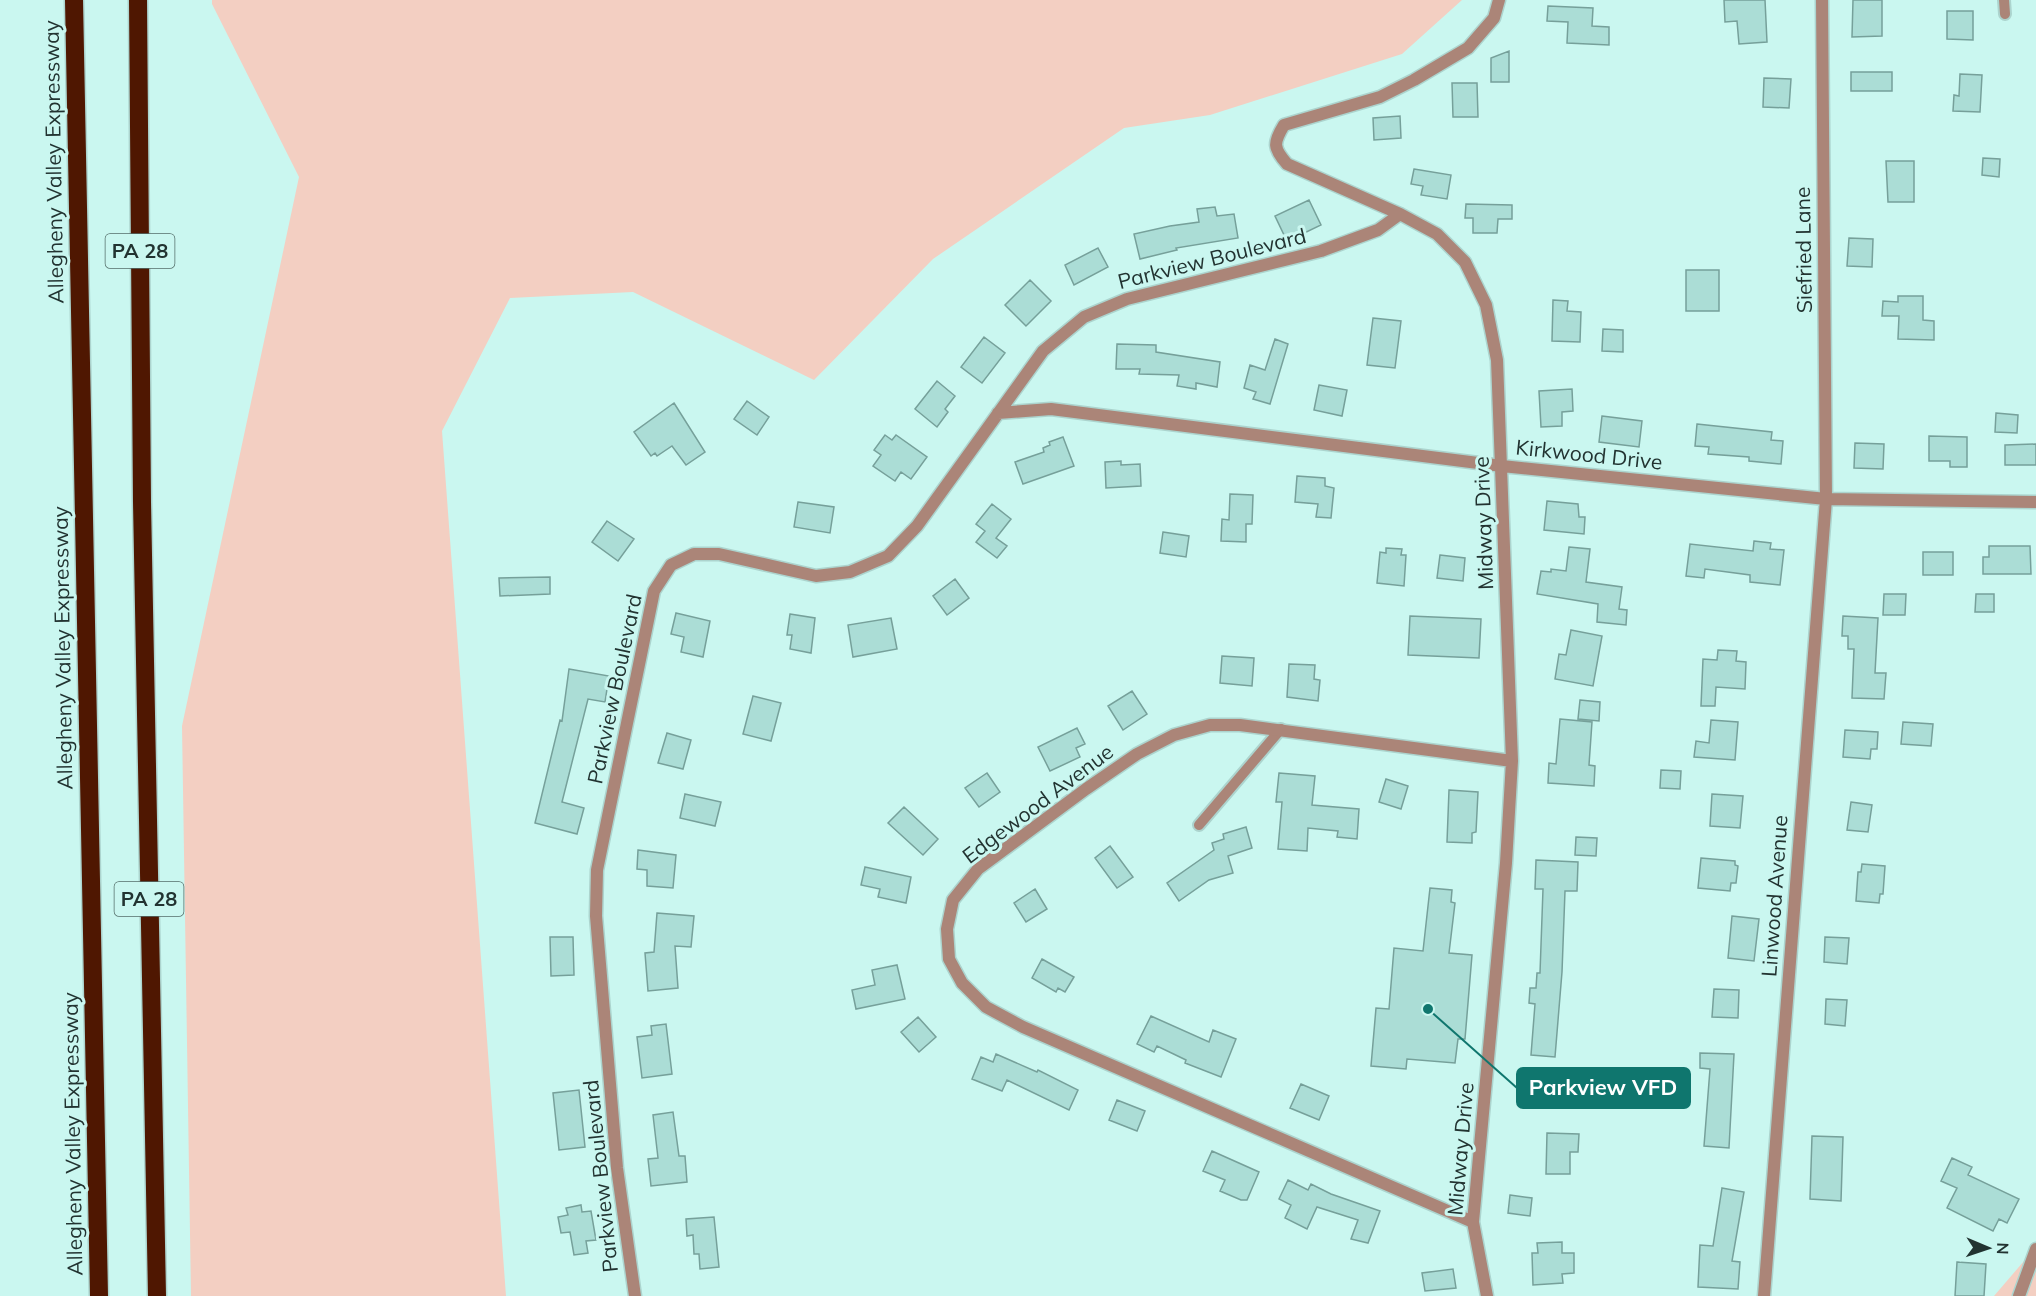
<svg xmlns="http://www.w3.org/2000/svg" width="2036" height="1296" font-family="Mulish,sans-serif">
	<rect width="100%" height="100%" fill="#caf7f0"/>
	<path fill="#f3cfc2" d="M212,0H1462L1402,54L1210,115L1124,128L933,259L814,380L633,292L510,298L442,431L506,1296H191L182,726L299,177L212,4Z
		M2036,1247V1296H1994Z"/>
	<path fill="#abddd6" stroke="#76a09a" stroke-width="1.5" d="M1724,0H1765L1767,42L1739,44L1737,21L1725,22Z
		M1853,0H1882V36L1852,37Z
		M1548,6L1593,8L1592,26L1609,27V45L1567,43L1568,22L1547,21Z
		M1947,11H1973V40L1947,39Z
		M1509,51V82H1491V58Z
		M1851,72H1892V91H1851Z
		M1960,74L1982,75L1980,112L1953,111L1954,95L1959,96Z
		M1764,78L1791,79L1789,108L1763,107Z
		M1452,83H1477L1478,117H1453Z
		M1400,116L1401,138L1374,140L1373,118Z
		M1983,158L2000,159L1999,177L1982,175Z
		M1886,161H1914V202H1888Z
		M1414,169L1451,175L1447,199L1421,195L1423,186L1411,184Z
		M1309,200L1321,225L1294,238L1292,234L1285,237L1275,216Z
		M1466,204L1512,205V219H1498L1497,233H1473V218H1465Z
		M1215,207L1217,216L1234,214L1238,238L1176,248L1177,250L1140,259L1134,234L1170,226L1199,222L1197,209Z
		M1849,238L1873,239L1872,267L1847,266Z
		M1098,248L1108,267L1074,285L1065,265Z
		M1686,270H1719V311H1686Z
		M1030,280L1051,301L1026,326L1005,305Z
		M1898,296H1923V320L1934,321V340L1898,339L1899,316H1882L1883,301L1898,302Z
		M1553,300L1568,301L1567,311L1581,312L1580,342L1552,341Z
		M1373,318L1401,321L1395,368L1367,365Z
		M1603,329L1623,330V352L1602,351Z
		M984,337L1005,353L982,383L961,367Z
		M1275,339L1288,344L1270,404L1253,399L1256,392L1244,388L1250,365L1265,370Z
		M1117,344L1156,345V352L1220,362L1217,387L1196,383V389L1177,386L1179,375L1139,374L1140,369H1116Z
		M937,381L955,396L945,409L948,412L937,427L915,409Z
		M1319,385L1347,390L1342,416L1314,410Z
		M1572,389L1573,411L1562,412V426L1541,427L1539,391Z
		M747,401L769,417L757,435L734,419Z
		M674,403L705,452L686,465L672,446L657,456L655,453L651,456L634,432Z
		M1996,413L2018,415L2017,433L1995,432Z
		M1602,416L1642,421L1639,447L1599,442Z
		M1697,424L1772,432L1771,440L1783,441L1781,464L1749,461V457L1708,454L1709,447L1695,446Z
		M885,435L892,440L896,435L927,457L911,479L901,472L895,481L873,466L881,455L874,450Z
		M1929,436L1967,437V467H1950V461H1929Z
		M1063,437L1074,466L1023,484L1015,462L1044,452L1043,448L1050,445L1049,442Z
		M1855,443L1884,444L1883,469L1854,468Z
		M2036,444V465H2005V445Z
		M1121,461V465L1140,464L1141,486L1106,488L1105,462Z
		M1297,476L1325,478V486L1334,488L1331,518L1316,517L1318,504L1295,502Z
		M1230,494L1253,495L1252,524H1246V542L1221,541L1222,519L1229,520Z
		M1547,501L1578,504L1579,517H1585L1584,534L1544,530Z
		M798,502L834,507L830,533L794,527Z
		M992,504L1011,519L996,538L1007,546L997,558L976,542L985,531L976,524Z
		M607,521L634,539L618,561L592,542Z
		M1163,532L1189,536L1186,557L1160,553Z
		M1754,541L1771,543L1770,549L1784,550L1780,585L1750,582V575L1705,569L1704,578L1686,576L1690,544L1753,551Z
		M1989,546H2030L2031,574H1983V557H1989Z
		M1569,547L1590,549L1586,582L1622,587L1619,609L1627,610L1626,625L1597,622L1598,604L1537,594L1541,571L1551,572V569L1566,571Z
		M1386,548L1402,549L1401,555H1406L1404,586L1377,583L1380,552L1386,553Z
		M1923,552H1953V575H1923Z
		M1440,555L1465,558L1463,581L1437,578Z
		M550,577V594L500,596L499,578Z
		M955,579L969,598L947,615L933,596Z
		M1884,594H1906L1905,615H1883Z
		M1976,594H1994V612H1975Z
		M676,613L710,621L703,657L681,652L684,637L671,634Z
		M790,614L815,618L811,653L790,649L792,635H787Z
		M1410,616L1481,619L1479,658L1408,655Z
		M1843,616L1878,618L1875,673H1886L1884,699L1852,698L1854,649H1848V636H1842Z
		M891,618L897,649L853,657L848,625Z
		M1571,630L1602,636L1593,686L1555,679L1559,654L1566,655Z
		M1718,650L1737,651L1736,661L1746,662L1745,689L1716,687L1715,706H1701L1703,659L1717,660Z
		M1222,656L1254,658L1252,686L1220,683Z
		M1289,664L1315,665L1314,679L1320,680L1318,701L1287,697Z
		M569,669L609,676L605,702L588,699L562,802L584,808L577,834L535,823L560,720L562,721Z
		M1132,691L1147,714L1123,730L1108,706Z
		M753,696L781,703L771,741L743,734Z
		M1580,700L1600,702L1599,721L1578,719Z
		M1560,719L1592,722L1589,765L1595,766L1594,786L1548,783L1549,763L1556,764Z
		M1711,720L1738,722L1735,760L1694,757L1696,741L1709,743Z
		M1903,722L1933,724L1931,746L1901,744Z
		M1077,728L1085,744L1076,748L1080,757L1050,771L1038,747Z
		M1845,730L1878,732L1877,749H1871L1870,759L1843,757Z
		M667,733L691,740L683,769L658,763Z
		M1661,770L1681,771L1680,789L1660,788Z
		M987,773L1000,792L979,807L965,788Z
		M1279,773L1315,776L1312,805L1359,809L1357,839L1337,837L1338,831L1308,828L1307,851L1278,849L1282,802H1276Z
		M1386,779L1408,786L1401,809L1379,802Z
		M1449,790L1478,792L1476,832L1472,833V843L1447,842Z
		M685,794L721,802L715,826L680,818Z
		M1712,794L1743,796L1740,828L1710,826Z
		M1851,802L1872,805L1868,832L1847,830Z
		M904,807L938,839L923,855L888,823Z
		M1246,827L1252,848L1228,856L1233,873L1209,880L1179,901L1167,883L1214,850L1212,843L1224,839L1223,834Z
		M1576,837L1597,838L1596,856L1575,855Z
		M1110,846L1133,877L1117,888L1095,858Z
		M638,850L676,855L673,888L647,886V870L637,869Z
		M1701,858L1735,861V865L1738,866L1736,883H1731L1730,891L1698,888Z
		M1536,860L1578,862L1577,891H1565L1562,972L1555,1057L1531,1055L1535,1004L1529,1003L1530,988H1536L1537,973H1540L1543,889H1535Z
		M1862,864L1885,866L1883,894H1880L1879,903L1856,901L1858,872H1861Z
		M865,867L911,877L906,903L878,897L880,889L861,885Z
		M1430,888L1452,890L1451,902L1455,903L1449,953L1472,955L1465,1039H1458L1455,1063L1407,1059L1406,1069L1371,1066L1376,1008L1389,1009L1394,948L1423,951Z
		M1035,889L1047,909L1026,922L1014,903Z
		M657,913L694,916L691,947L675,946L678,988L648,991L645,953L654,952Z
		M1732,916L1759,919L1754,961L1728,958Z
		M550,937H573L574,975L551,976Z
		M1825,937L1849,938L1847,964L1824,962Z
		M1042,959L1074,977L1065,992L1058,988L1056,992L1032,978Z
		M897,965L905,999L856,1009L852,990L875,985L872,970Z
		M1714,989L1739,990L1738,1018L1712,1017Z
		M1826,999L1847,1000L1845,1026L1825,1024Z
		M1151,1016L1209,1042L1213,1030L1236,1039L1221,1077L1185,1063L1186,1060L1157,1046L1154,1052L1137,1044Z
		M918,1017L936,1037L919,1052L901,1032Z
		M666,1024L672,1074L642,1078L637,1037L652,1035L651,1026Z
		M1700,1053L1734,1054L1729,1148L1704,1146L1710,1069L1700,1068Z
		M996,1054L1037,1072L1038,1070L1078,1090L1069,1110L1007,1080L1002,1091L972,1079L981,1057L993,1062Z
		M1301,1084L1329,1096L1319,1120L1290,1108Z
		M579,1090L585,1147L559,1150L553,1093Z
		M1117,1100L1145,1111L1137,1131L1109,1120Z
		M673,1112L679,1156H685L687,1182L651,1186L648,1159L658,1158L653,1115Z
		M1547,1133L1579,1134L1578,1152H1570V1174H1546Z
		M1812,1136L1843,1137L1841,1201L1810,1199Z
		M1212,1151L1259,1172L1247,1200H1241L1220,1191L1225,1180L1203,1171Z
		M1952,1158L1972,1167L1968,1175L2019,1199L2007,1223L1999,1219L1993,1231L1947,1208L1957,1188L1941,1181Z
		M1288,1180L1308,1190L1311,1184L1331,1194L1380,1211L1368,1243L1351,1239L1358,1220L1317,1207L1307,1229L1285,1218L1291,1205L1279,1199Z
		M1722,1188L1744,1192L1732,1261L1740,1262L1738,1289L1698,1287L1700,1245L1713,1246Z
		M1510,1195L1532,1198L1530,1216L1508,1213Z
		M581,1205L582,1212L591,1211L596,1240L586,1241L588,1253L574,1255L570,1232L561,1233L558,1217L568,1215L566,1208Z
		M714,1217L719,1267L700,1269L699,1254H694L693,1235L687,1236L686,1219Z
		M1562,1242V1253H1574V1273L1562,1274L1563,1283L1533,1285L1532,1253H1538L1537,1243Z
		M1957,1262L1986,1264L1984,1296H1955Z
		M1453,1269L1456,1288L1425,1291L1422,1273Z"/>
	<g fill="none" stroke-linecap="round" stroke-linejoin="round">
		<defs>
			<path id="lane" d="M2004,0L2005,14
				M1199,825L1281,729"/>
			<path id="street" d="M998,413L1051,409L1502,466L1826,499L2036,502
				M1473,1222L1023,1027L986,1007L962,983L949,959L947,929L953,900L978,869L1086,789L1137,754L1174,735L1210,725H1240L1512,761
				M635,1296L617,1168L596,916L597,870L654,591L671,565L694,554H719L816,576L850,572L888,556L917,526L1043,351L1084,317L1127,299L1321,251L1378,230L1400,214
				M1487,1296L1473,1222L1506,863L1512,761L1497,360L1486,305L1465,262L1437,234L1400,214L1287,164C1273,148 1273,143 1284,125L1380,97L1414,80L1468,48L1494,18L1499,0
				M1764,1296L1826,499L1822,0
				M2019,1296L2036,1249"/>
			<path id="highway" d="M74,0L99,1296
				M138,0L142,502L157,1296"/>
		</defs>
		<use href="#lane" stroke="#acd4ce" stroke-width="14"/>
		<use href="#street" stroke="#acd4ce" stroke-width="15"/>
		<use href="#highway" stroke="#acd4ce" stroke-width="21"/>
		<use href="#lane" stroke="#ab8578" stroke-width="10"/>
		<use href="#street" stroke="#ab8578" stroke-width="12"/>
		<use href="#highway" stroke="#4f1701" stroke-width="18"/>
	</g>
	<g text-anchor="middle" stroke-width="6" stroke-linejoin="round" paint-order="stroke">
		<g fill="#caf7f0" stroke="#546e6a" stroke-width="1.5">
			<rect x="105.5" y="234" width="69" height="34" rx="4.5"/>
			<rect x="114.5" y="882" width="69" height="34" rx="4.5"/>
		</g>
		<g font-size="20" font-weight="bold" fill="#223331">
			<text x="140" y="258">PA 28</text>
			<text x="149" y="906">PA 28</text>
		</g>
		<g font-size="21" fill="#223331" stroke="#caf7f0">
			<text transform="translate(54 162) rotate(-91)" y="7">Allegheny Valley Expressway</text>
			<text transform="translate(1804 250) rotate(-91)" y="7">Siefried Lane</text>
			<text transform="translate(1212 259) rotate(-14)" y="7">Parkview Boulevard</text>
			<text transform="translate(1589 455) rotate(6)" y="7">Kirkwood Drive</text>
			<text transform="translate(1484 523) rotate(-92)" y="7">Midway Drive</text>
			<text transform="translate(63 648) rotate(-91)" y="7">Allegheny Valley Expressway</text>
			<text transform="translate(615 689) rotate(-78)" y="7">Parkview Boulevard</text>
			<text transform="translate(1038 804) rotate(-37)" y="7">Edgewood Avenue</text>
			<text transform="translate(1775 896) rotate(-86)" y="7">Linwood Avenue</text>
			<text transform="translate(73 1134) rotate(-91)" y="7">Allegheny Valley Expressway</text>
			<text transform="translate(1461 1149) rotate(-85)" y="7">Midway Drive</text>
			<text transform="translate(601 1176) rotate(-96)" y="7">Parkview Boulevard</text>
		</g>
	</g>
	<path fill="none" stroke="#0f766e" stroke-width="2" d="M1428 1009L1517 1088"/>
	<circle fill="#0f766e" stroke="#caf7f0" stroke-width="2" cx="1428" cy="1009" r="6"/>
	<rect fill="#0f766e" stroke="#0f766e" stroke-width="2" x="1517" y="1068" width="173" height="40" rx="6"/>
	<g font-size="22" text-anchor="middle" font-weight="bold" fill="#fff">
		<text x="1603" y="1095">Parkview VFD</text>
	</g>
	<g transform="translate(1988 1248) rotate(92)" stroke="#caf7f0" stroke-width="4.5" paint-order="stroke">
	<path d="M0-4.5L10 22L0 15L-10 22Z" fill="#223331"/>
	<text y="-9" font-size="16" font-weight="bold" text-anchor="middle" fill="#223331">N</text>
	</g>
</svg>
